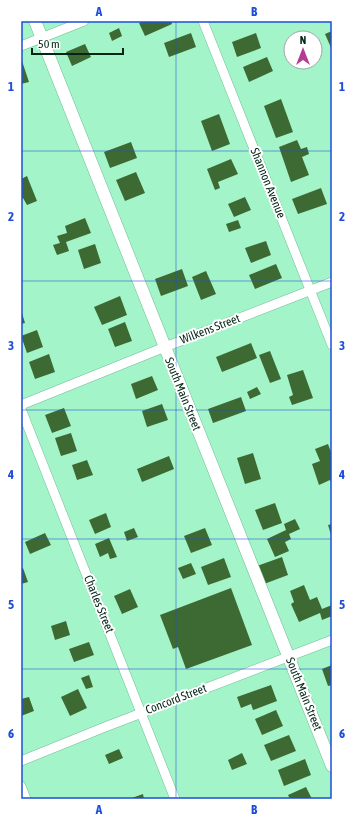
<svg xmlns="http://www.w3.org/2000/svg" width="353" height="820" font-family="'Asap Condensed',sans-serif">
	<rect width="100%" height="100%" fill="#a4f4c9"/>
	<path fill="#3c6a32" d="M145,21H171L172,24L145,36L139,23Z
		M119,28L122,36L112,41L109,33Z
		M332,31V50L325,34Z
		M191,33L196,47L169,57L164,43Z
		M256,33L261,48L237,57L232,42Z
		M85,44L91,57L72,66L66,52Z
		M267,57L273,71L249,82L243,67Z
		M22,61L29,82L21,84V62Z
		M281,99L293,132L276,138L264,106Z
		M219,114L230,144L212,151L201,121Z
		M297,140L301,149L307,147L309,154L302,157L309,175L291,182L279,147Z
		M131,142L137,158L110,168L104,152Z
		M231,159L238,174L218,182L220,188L215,190L207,169Z
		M136,172L145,193L125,201L116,180Z
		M27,176L37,201L27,205L23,198L21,199V179Z
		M321,188L327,204L298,214L292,199Z
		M245,197L251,210L234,217L228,204Z
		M85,218L91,233L66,242L69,251L57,255L53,245L60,243L57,236L67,233L65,226Z
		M238,220L241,228L229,232L226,224Z
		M266,241L271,255L251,263L245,248Z
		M95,244L101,263L84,269L78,250Z
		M276,264L282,278L255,289L249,275Z
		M182,269L188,286L161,296L155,279Z
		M206,271L216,294L201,300L192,277Z
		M120,296L127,315L102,325L94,307Z
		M21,310L25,323L21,324Z
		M125,322L132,341L115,347L108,329Z
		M37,330L43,347L27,353L21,336Z
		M251,343L257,358L222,372L216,357Z
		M270,351L281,379L270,383L259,355Z
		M49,354L55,372L35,379L29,362Z
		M303,370L313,398L292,405L289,397L293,395L287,375Z
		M152,376L158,390L136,399L131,384Z
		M257,387L261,394L250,399L247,392Z
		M241,397L246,411L213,423L208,409Z
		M162,404L168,420L147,427L142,411Z
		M64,408L71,426L52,433L45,415Z
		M71,433L77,451L61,456L55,438Z
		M328,444L332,455V484L330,480L319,485L312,464L320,461L315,449Z
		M253,453L261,479L245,484L237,458Z
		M169,456L174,469L142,482L137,469Z
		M87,460L93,475L77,480L72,465Z
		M275,503L282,523L263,530L255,510Z
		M106,513L111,527L95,534L89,520Z
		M295,519L300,529L289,534L291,539L285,542L289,551L275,557L267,539L286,530L284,524Z
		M332,524V538L328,525Z
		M134,528L138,537L127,541L124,532Z
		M205,528L212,545L191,553L184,536Z
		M45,533L51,545L30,554L25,542Z
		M109,538L117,557L110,559L108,553L100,557L95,544Z
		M282,557L288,575L264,584L257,566Z
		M224,558L231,577L208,585L201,567Z
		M191,563L196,574L183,579L178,568Z
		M23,568L28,582L21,584V569Z
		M304,585L310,600L317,597L322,609L332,605V616L322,620L320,613L299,622L291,604L294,602L290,591Z
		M231,588L252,645L186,669L178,647L173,649L160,615Z
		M130,589L138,607L122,614L114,596Z
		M66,621L70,635L55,640L51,626Z
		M89,642L94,655L74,662L69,649Z
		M332,665V685L328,686L322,669Z
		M89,675L93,687L86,689L81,678Z
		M271,685L277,701L253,710L251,704L241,708L237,697Z
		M78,689L87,708L70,716L61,697Z
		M29,697L34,711L21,716V699Z
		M276,710L283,726L262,735L255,719Z
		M289,735L296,751L271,761L264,745Z
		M119,749L123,758L109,764L105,755Z
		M242,753L247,764L232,770L228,760Z
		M305,759L311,775L284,786L278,770Z
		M306,787L312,799H290L288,795Z
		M143,794L144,799H129Z"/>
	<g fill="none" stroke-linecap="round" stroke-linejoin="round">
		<defs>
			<path id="minor" d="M203,21L332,345
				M21,46L84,21
				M21,405L165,347L332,282
				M21,409L175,799
				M21,761L105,727L332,640
				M21,786L26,799"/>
			<path id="tertiary" d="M35,21L332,766"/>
		</defs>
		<use href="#minor" stroke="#6ebe95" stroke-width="10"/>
		<use href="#tertiary" stroke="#6ebe95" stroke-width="13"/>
		<use href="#minor" stroke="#fff" stroke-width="9"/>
		<use href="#tertiary" stroke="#fff" stroke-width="12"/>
	</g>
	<path fill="none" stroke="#1d4ed8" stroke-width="1" stroke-opacity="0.55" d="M176,21V799M21,151H332M21,281H332M21,410H332M21,539H332M21,669H332"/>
	<g text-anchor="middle" stroke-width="4" stroke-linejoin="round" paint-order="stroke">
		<g font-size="12" fill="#042617" stroke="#fff">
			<text transform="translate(268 183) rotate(68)" y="4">Shannon Avenue</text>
			<text transform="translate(210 329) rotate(-21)" y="4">Wilkens Street</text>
			<text transform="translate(183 394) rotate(68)" y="4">South Main Street</text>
			<text transform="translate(99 604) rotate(68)" y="4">Charles Street</text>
			<text transform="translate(304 694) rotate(68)" y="4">South Main Street</text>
			<text transform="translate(176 699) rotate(-21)" y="4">Concord Street</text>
		</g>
	</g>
	<rect width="353" height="820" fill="none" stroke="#ffffff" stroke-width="44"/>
	<g transform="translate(303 50)"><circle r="19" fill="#ffffff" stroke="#9ba8a2"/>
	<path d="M0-3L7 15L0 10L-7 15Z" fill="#b43e94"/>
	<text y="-6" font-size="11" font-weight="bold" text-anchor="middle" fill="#042617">N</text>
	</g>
	<path d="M32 48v6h91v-6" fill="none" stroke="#042617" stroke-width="2"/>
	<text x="38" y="48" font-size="12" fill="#042617" stroke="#ffffff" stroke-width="3" paint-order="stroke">50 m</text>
	<rect x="22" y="22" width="309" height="776" fill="none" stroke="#1d4ed8" stroke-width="1.5"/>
	<g font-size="13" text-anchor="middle" font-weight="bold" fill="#1d4ed8">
		<text x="99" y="16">A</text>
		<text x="254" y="16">B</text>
		<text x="11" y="91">1</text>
		<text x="342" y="91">1</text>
		<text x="11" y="221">2</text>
		<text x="342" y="221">2</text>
		<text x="11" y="350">3</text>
		<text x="342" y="350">3</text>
		<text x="11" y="479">4</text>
		<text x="342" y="479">4</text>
		<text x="11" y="609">5</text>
		<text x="342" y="609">5</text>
		<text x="11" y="738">6</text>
		<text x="342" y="738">6</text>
		<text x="99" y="814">A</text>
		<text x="254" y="814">B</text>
	</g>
</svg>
